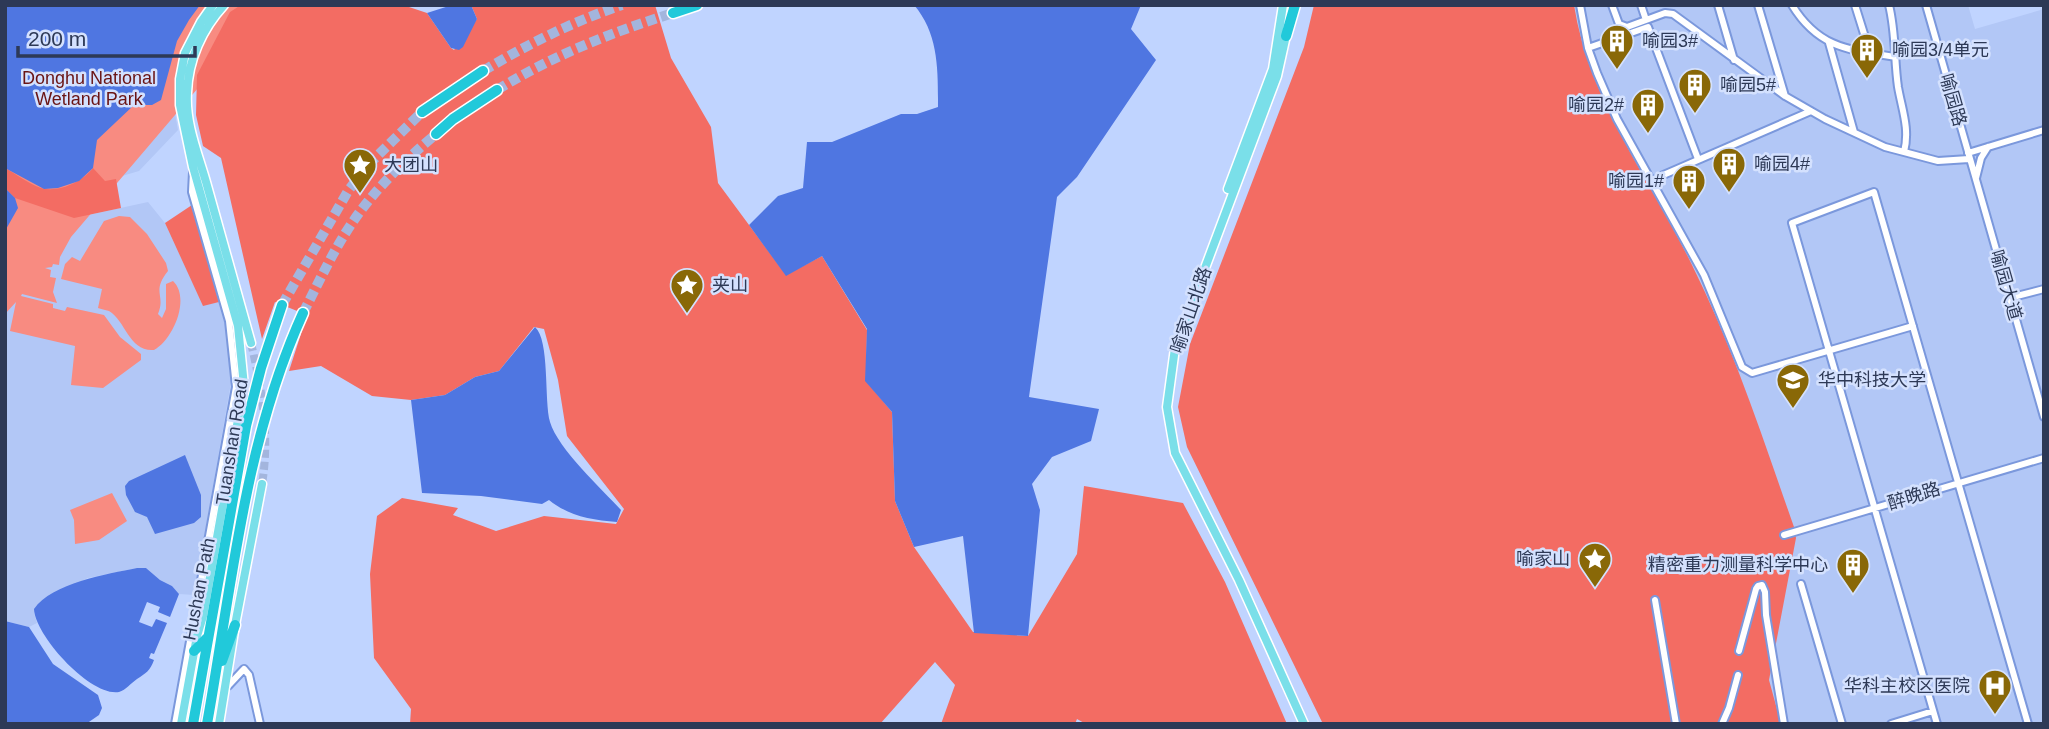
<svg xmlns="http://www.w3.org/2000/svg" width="2049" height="729" font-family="Helvetica,'Noto Sans SC',sans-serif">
	<rect width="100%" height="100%" fill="#c0d4ff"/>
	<path fill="#b2c7f6" d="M1461,5H1968L1975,29L2044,9V724H1630Z
		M173,103L178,130L139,171L105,181Z
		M148,202L165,223L203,305L219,302L225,325L232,377L194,595L179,594L172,586L160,580L146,568H137L88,578L51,595L43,600L34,613L37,623L29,627L5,621V303L79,217Z"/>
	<path fill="#f88b81" d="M5,5H271L262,13L71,237L60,257L59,265L53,264L52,267L45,268L51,270L50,277L56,278L53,292L57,303L22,294L21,296L53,304V308L65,311L67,307L104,315L120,337L141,354V360L103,388L71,385L75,346L10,331L16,302L5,314Z
		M119,216L130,217L147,234L166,263L168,271C151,292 166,295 158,314L162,318L166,309V284L173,281C191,298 173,340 154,350C129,352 126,321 109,311C105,310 101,309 98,308L102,289L61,279L65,264L72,257L80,261L104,221Z
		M112,493L127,521L99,540L75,544L74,520L70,510Z"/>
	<path fill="#f36c63" d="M241,5H403L427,13L451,48L454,50L477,19L471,5H655L671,58L711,127L718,183L786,275L822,256L867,330L866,381L892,412L895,501L914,547L973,632L1028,636L1077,554L1084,486L1183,503L1225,582L1287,724H1086L1077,719L1075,724H941L955,685L935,662L880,724H410L411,709L374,658L370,574L377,516L402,498L458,508L453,515L496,531L544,516L616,524L624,509L567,436L558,380L544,329L534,327L499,371L475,377L445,395L411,400L372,396L321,366L289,371L307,315L275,302L262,339L221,158L203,146L196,115L197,75L230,12Z
		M1314,5H1574C1589,101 1651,180 1692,265C1734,349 1763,439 1794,527L1796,538L1769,680L1781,724H1323L1187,447L1178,407L1190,344L1304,47Z
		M5,168C16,174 29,184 41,188C59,193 82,182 93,168L105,181L116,179L121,208L74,218L15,198L5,188Z
		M192,205L219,302L203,306L165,223Z"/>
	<path fill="#4f76e1" d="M5,5H200L189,20L177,41L161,100L152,105H134L97,140L93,168L79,181L58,188L44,189L5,168Z
		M452,5H471L477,19L463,47L459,50L451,48L427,13Z
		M914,5H1141L1131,29L1156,60L1077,177L1057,197L1029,397L1099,409L1091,441L1052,457L1032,484L1040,510L1028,636L974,633L963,536L914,547L895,501L892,412L865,381L867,329L822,256L786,276L749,225L778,196L803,188L807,142H832L901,114H917L938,107C938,71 939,34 914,5Z
		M5,188L15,198L18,208L5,231Z
		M535,327C550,340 544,401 550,422C558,449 602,489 621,510L617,522C591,520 569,516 549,500L542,504L481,496L422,493L411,400L445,395L475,377L499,371Z
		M185,455L201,495V517L194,523L155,534L147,517L135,512L126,495L125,486L129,481Z
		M137,568H146L160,580L172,586L179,594L170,617L158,612L160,607L147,602L139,622L152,627L156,619L167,623L154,654L151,653L149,658L154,660C150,671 146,673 137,679C131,683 126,690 119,692C91,697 35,636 34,609C52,583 107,574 137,568Z
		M5,621L29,627L53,664L98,695L102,708L99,715L86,724H5Z"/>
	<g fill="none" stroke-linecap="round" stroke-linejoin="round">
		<path stroke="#a3b5dd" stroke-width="8" stroke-dasharray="8 4" stroke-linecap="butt" d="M251,343C262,390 270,437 262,484"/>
		<path stroke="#a3b5dd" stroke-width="10" stroke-dasharray="10 5" stroke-linecap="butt" d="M483,71C528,44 572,22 622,5
			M497,90C554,55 610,33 673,13
			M282,305L348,191L368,165L422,112
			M303,313C318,284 332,253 350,226C373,191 404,161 436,134"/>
		<defs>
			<path id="minor" d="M1580,5L1588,48L1597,73L1617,119L1704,275L1742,367L1752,373L1913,326
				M1612,5L1619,24L1627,27L1665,13L1673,14L1785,96L1825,119L1885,147L1904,152L1938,161L1969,159
				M1641,5L1646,20
				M1718,5L1734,60
				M1758,5L1785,96
				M1792,5C1819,49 1850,50 1896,57
				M1855,5L1870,53
				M1889,5C1896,33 1894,60 1898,87C1902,110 1910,129 1904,152
				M1926,5L2044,417
				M1829,43L1854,132
				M1588,48L1648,27L1698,159
				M1968,153L2044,130
				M1661,176L1811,111
				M1976,178L1981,158L1988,147
				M2009,298L2044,289
				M1784,535L2044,458
				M1801,584L1842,724
				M1655,600L1676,724
				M1739,651L1756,589L1758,586L1762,585L1765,592L1766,615L1784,724
				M226,684L228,686L244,669L249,675L260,724
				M175,724L236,387L229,321L192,192L193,172
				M1722,724L1729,708L1738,675
				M1891,724L1933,711
				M1937,724L1792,223L1874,192L2028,724"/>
			<path id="major" d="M224,5C202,29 188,60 187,93C185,123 198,154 206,182C221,236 236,290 251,343
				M1287,31L1277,76L1175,348L1167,407L1175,453L1239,580L1304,724
				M1228,189L1273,69L1283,5
				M181,724L197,636L203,616L244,386L238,326L193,167L180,105V79L185,53L201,22L213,5
				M219,724L235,625L262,484"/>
			<path id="highway" d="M673,13L697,5
				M1286,36L1295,5
				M422,112L483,71
				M436,134L453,119L497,90
				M194,651L208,637
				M222,661L235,625
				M193,724L246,426L261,368L282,305
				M207,724C232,585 244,443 303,313"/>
		</defs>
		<use href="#minor" stroke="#7b98dc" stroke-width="10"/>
		<use href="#major" stroke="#fff" stroke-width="11"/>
		<use href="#highway" stroke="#fff" stroke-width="13"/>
		<use href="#minor" stroke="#fff" stroke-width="6"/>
		<use href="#major" stroke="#7adfe9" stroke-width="8"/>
		<use href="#highway" stroke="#21c9da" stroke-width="10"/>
	</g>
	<defs>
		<symbol id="building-pin" viewBox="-11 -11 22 30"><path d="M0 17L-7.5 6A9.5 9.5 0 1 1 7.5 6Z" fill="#896807" stroke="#d4e1fe"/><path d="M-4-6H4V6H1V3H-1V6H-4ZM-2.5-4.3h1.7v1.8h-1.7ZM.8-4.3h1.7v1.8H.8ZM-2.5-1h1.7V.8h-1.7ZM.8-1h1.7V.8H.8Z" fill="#fff"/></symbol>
		<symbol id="sight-pin" viewBox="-11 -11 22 30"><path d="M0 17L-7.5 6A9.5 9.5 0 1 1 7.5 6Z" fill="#896807" stroke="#d4e1fe"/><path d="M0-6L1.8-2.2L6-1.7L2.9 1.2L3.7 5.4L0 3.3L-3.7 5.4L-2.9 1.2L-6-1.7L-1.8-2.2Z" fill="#fff"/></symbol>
		<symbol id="university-pin" viewBox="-11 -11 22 30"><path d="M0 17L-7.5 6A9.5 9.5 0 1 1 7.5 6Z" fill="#896807" stroke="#d4e1fe"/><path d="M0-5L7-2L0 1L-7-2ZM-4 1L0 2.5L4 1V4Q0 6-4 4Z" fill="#fff"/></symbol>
		<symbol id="hospital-pin" viewBox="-11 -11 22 30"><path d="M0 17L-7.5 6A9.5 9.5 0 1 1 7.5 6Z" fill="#896807" stroke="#d4e1fe"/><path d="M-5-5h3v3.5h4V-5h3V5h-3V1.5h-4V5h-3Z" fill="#fff"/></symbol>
	</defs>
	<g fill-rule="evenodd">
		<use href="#building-pin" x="1598" y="22" width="38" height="52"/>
		<use href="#building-pin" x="1848" y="31" width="38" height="52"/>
		<use href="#building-pin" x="1676" y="66" width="38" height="52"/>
		<use href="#building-pin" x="1629" y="86" width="38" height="52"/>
		<use href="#building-pin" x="1710" y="145" width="38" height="52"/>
		<use href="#sight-pin" x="341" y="146" width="38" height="52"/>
		<use href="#building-pin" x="1670" y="162" width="38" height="52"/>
		<use href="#sight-pin" x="668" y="266" width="38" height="52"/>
		<use href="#university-pin" x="1774" y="361" width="38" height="52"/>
		<use href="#sight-pin" x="1576" y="540" width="38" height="52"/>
		<use href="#building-pin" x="1834" y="546" width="38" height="52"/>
		<use href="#hospital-pin" x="1976" y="667" width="38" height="52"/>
	</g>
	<g text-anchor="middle" stroke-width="5" stroke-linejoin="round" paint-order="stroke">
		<g font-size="18" fill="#2d3956" stroke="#d4e1fe" text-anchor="start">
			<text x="1642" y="47">喻园3#</text>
			<text x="1892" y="56">喻园3/4单元</text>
			<text x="1720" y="91">喻园5#</text>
			<text x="1624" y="111" text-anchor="end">喻园2#</text>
			<text x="1754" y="170">喻园4#</text>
			<text x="384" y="171">大团山</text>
			<text x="1664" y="187" text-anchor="end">喻园1#</text>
			<text x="712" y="291">夹山</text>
			<text x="1818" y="386">华中科技大学</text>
			<text x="1570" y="565" text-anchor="end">喻家山</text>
			<text x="1828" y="571" text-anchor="end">精密重力测量科学中心</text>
			<text x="1970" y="692" text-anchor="end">华科主校区医院</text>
		</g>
		<g font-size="18" fill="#6a1414" stroke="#d4e1fe">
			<text x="89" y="84">Donghu National<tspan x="89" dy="21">Wetland Park</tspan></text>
		</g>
		<g font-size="18" fill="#2d3956" stroke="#d4e1fe">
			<text transform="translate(1953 100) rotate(74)" y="6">喻园路</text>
			<text transform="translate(2006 285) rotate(74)" y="6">喻园大道</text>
			<text transform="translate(1191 310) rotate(-71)" y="6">喻家山北路</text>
			<text transform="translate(232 442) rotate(-81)" y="6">Tuanshan Road</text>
			<text transform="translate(1914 496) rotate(-17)" y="6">醉晚路</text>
			<text transform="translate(199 589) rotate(-79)" y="6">Hushan Path</text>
		</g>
	</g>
	<rect width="2049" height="729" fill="none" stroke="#2d3956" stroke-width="14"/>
	<path d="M18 46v10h177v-10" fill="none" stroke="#2d3956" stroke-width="3.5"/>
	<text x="28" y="46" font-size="21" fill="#2d3956" stroke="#d4e1fe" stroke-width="5" paint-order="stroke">200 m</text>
</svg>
